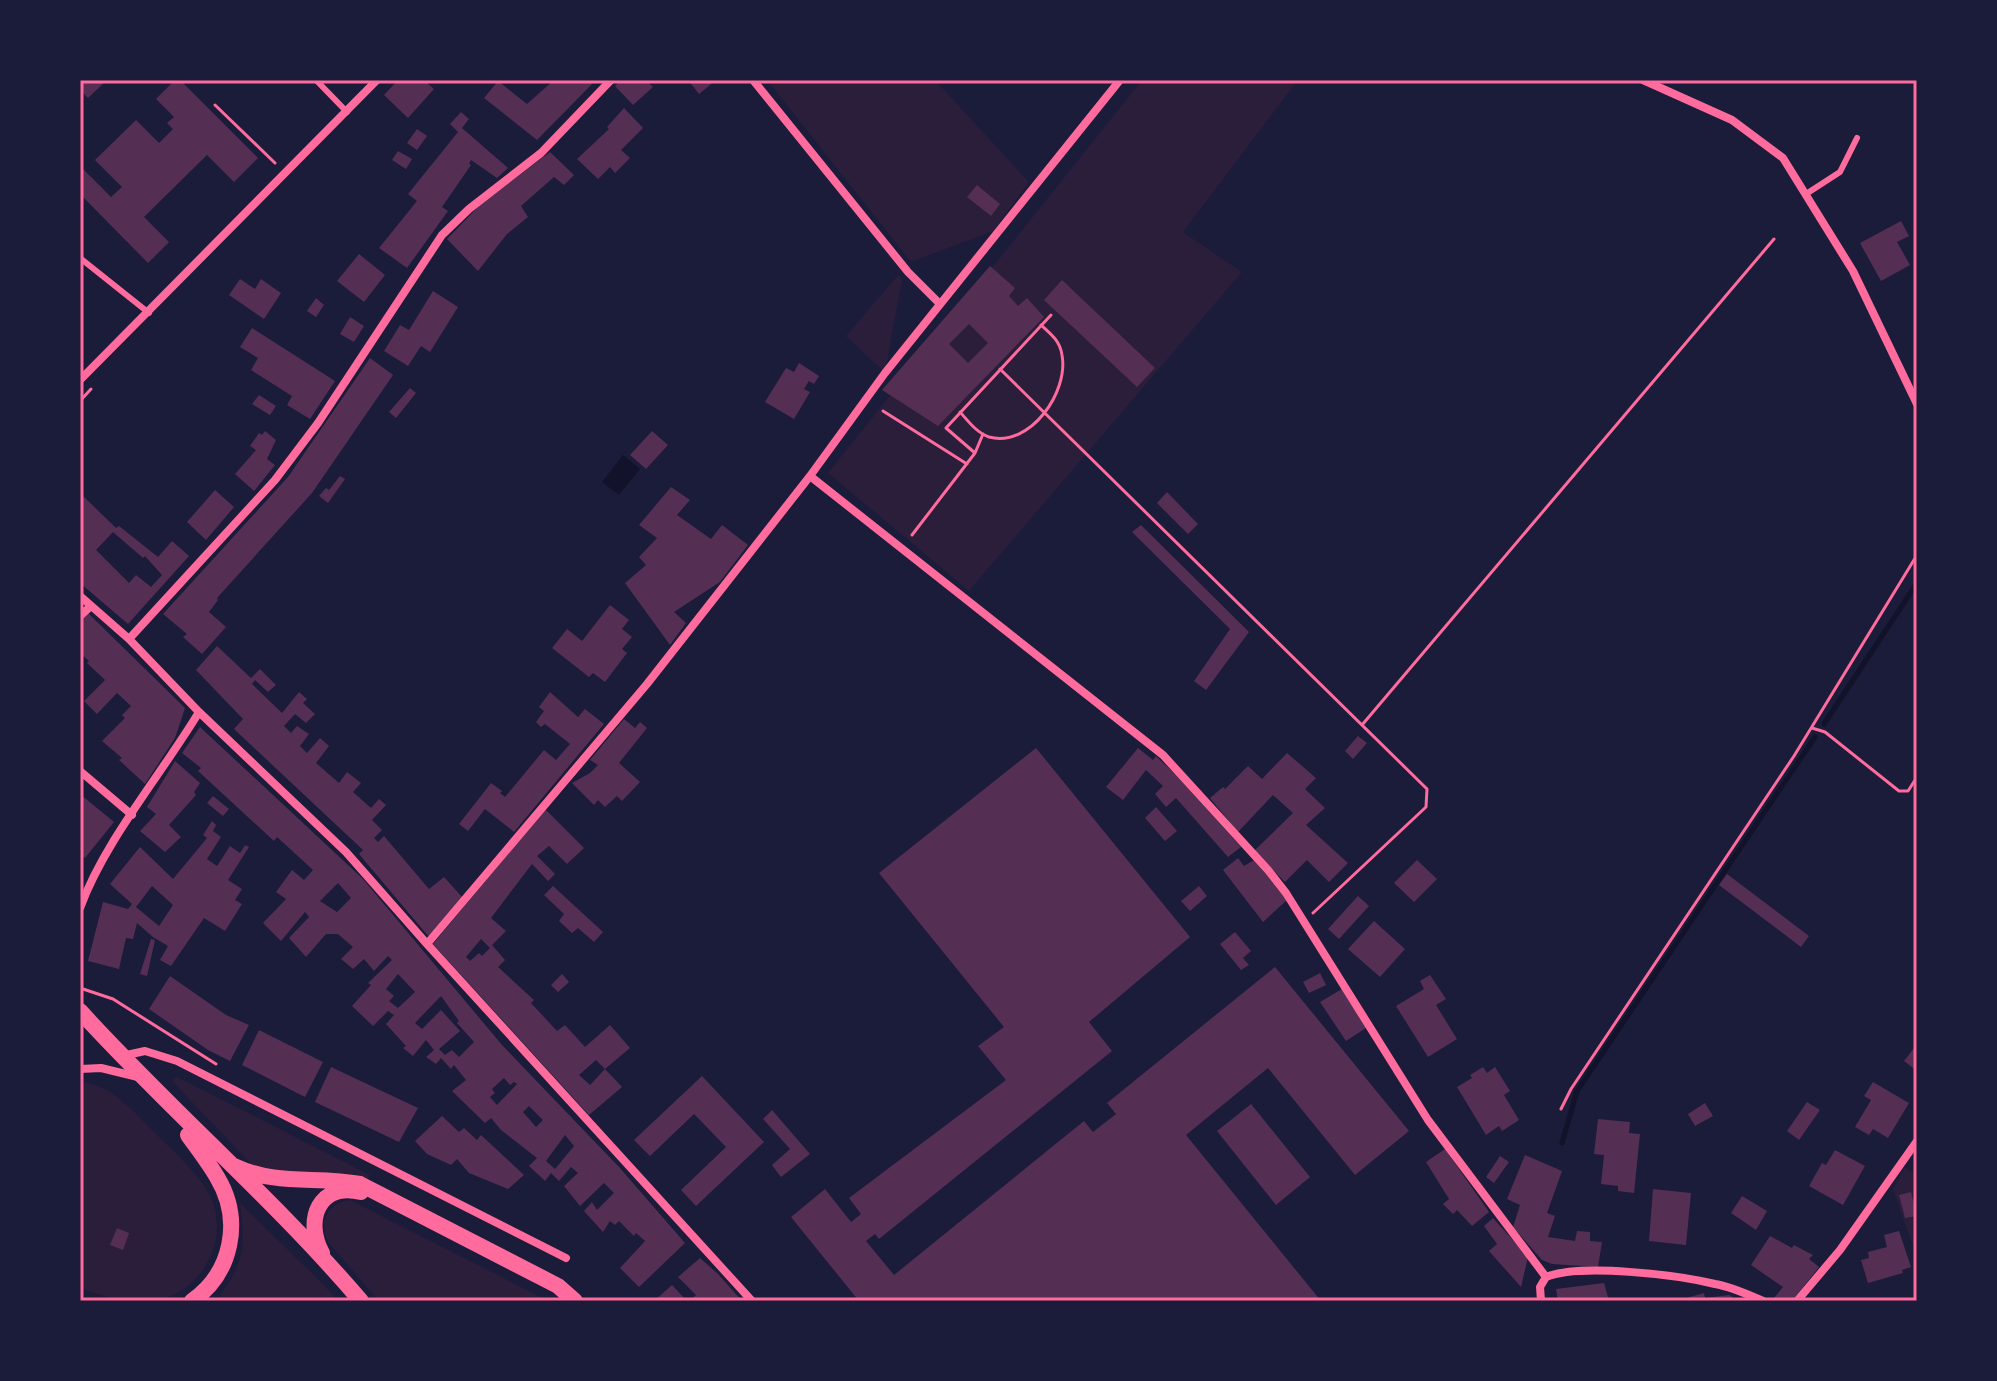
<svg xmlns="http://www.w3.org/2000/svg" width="1997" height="1381" font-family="'PT Sans',sans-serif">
	<rect width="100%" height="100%" fill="#1b1b3a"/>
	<path fill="#2a1e3b" d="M767,80H935L1029,182L993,231L911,262Z
		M1142,80H1298L1183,232L1242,272L969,591L828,473Z
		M898,275L902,279L885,373L846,336Z
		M177,1077L370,1175L367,1179L275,1174L251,1164L173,1082L174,1078Z
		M82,1082C112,1086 130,1108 151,1129C171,1149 195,1169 209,1194C231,1236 205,1290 158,1300C131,1306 105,1297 80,1288Z
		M1905,1167L1917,1175V1257L1893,1189Z
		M350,1200L531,1292L547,1301H379L328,1242C318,1221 328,1203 350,1200Z
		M240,1203L325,1286L338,1301H215C244,1266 246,1247 240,1203Z"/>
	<path fill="#12122b" d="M623,455L640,469L619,495L602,482Z"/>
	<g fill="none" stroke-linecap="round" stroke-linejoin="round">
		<path stroke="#12122b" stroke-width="5" d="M1824,724L1917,583
			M1562,1143L1577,1091L1815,737"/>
	</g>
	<path fill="#542f53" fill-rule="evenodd" d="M80,80H107L88,98L80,90Z
		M175,80H180L258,158L234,182L207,155L144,217L169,242L148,263L80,194V166L111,197L122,187L95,160L136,120L159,143L173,129L167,123L174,117L156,99Z
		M398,80H424L434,89L408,118L384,95Z
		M554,80H596L537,140L484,98L498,81L527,104Z
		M621,80H646L653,87L633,105L615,86Z
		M688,80H716L699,94Z
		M624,108L643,128L621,150L630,158L615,173L610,167L598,179L577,159L609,129L607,127Z
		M461,112L469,119L462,128L508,168L497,178L471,160L469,164L471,165L442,207L448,211L407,268L379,248L417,201L408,194L458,132L450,124Z
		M417,129L427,136L417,150L407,143Z
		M398,151L412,159L406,169L392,160Z
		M550,152L574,175L564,185L554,177L521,206L528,217L507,234L478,271L447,239L480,205Z
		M977,185L1000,204L991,216L967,197Z
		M1901,221L1909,236L1897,242L1910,265L1881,281L1860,243Z
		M359,254L385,275L364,302L337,281Z
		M990,266L1015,288L1009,296L1018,306L1027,298L1044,317L938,426L882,390ZM969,324L988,343L968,363L949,344Z
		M240,279L255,289L261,279L281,293L264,319L229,295Z
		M1062,280L1155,368L1137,387L1044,300Z
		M433,291L458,307L430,352L421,346L408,366L384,351L400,325L409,330Z
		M316,298L324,305L316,317L307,311Z
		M350,317L364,326L354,342L340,334Z
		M252,328L335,381L310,419L287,405L292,396L251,370L258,358L240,347Z
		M370,358L393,375L312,493L217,598L218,600L209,612L226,627L202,654L183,637L187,634L163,614L288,477Z
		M799,363L819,376L814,384L809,381L804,389L810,392L794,419L765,402L786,368L794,372Z
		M410,388L416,393L396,418L389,412Z
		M259,395L276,406L270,415L252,404Z
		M265,431L276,440L267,459L275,465L254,491L235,474L256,450L250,446L259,433L262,435Z
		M652,431L668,445L646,469L630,455Z
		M340,476L345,479L328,503L319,496L326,488L329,490Z
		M671,487L690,500L677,515L711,539L722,525L748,545L720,582L674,612L686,623L670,645L625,583L646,565L639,557L657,538L639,525Z
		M215,490L234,507L206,540L187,522Z
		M1167,492L1198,524L1188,534L1157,503Z
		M82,495L116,528L119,526L158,557L172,541L189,556L128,624L80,583ZM113,532L143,558L145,556L162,575L151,587L136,575L129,583L96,550Z
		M1141,525L1249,632L1206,690L1194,681L1230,629L1132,532Z
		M610,605L629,620L622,629L632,637L622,649L627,653L605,682L593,673L589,677L552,648L567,629L582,641Z
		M88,613L185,708L175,738L145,784L119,760L122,758L102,741L125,718L122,715L131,706L117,693L97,714L84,701L105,680L87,663L89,661L80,653V621Z
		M217,646L251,678L260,669L276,685L268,692L255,680L252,684L282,713L299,692L307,699L303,703L315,714L306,723L295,714L284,726L291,733L297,726L309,734L300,746L307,753L320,738L329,746L316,763L339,783L347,772L361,783L353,792L371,808L379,799L386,805L372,820L382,830L374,838L378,842L384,836L429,889L444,877L463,898L429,937L359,854L363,850L234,729L243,719L196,670Z
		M550,692L578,717L585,709L604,724L514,832L485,809L468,831L459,824L491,783L502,791L500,793L505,797L544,750L556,760L570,744L545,724L541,727L536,722L544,711L539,707Z
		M624,719L635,728L640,722L647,728L619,763L640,782L622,801L617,796L605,807L598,800L594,805L572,783L590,773L598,765L590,760Z
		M200,727L363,879L502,1045L619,1167L685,1243L639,1287L620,1268L645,1241L636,1233L634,1236L619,1221L615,1225L610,1221L603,1232L584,1211L592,1202L597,1210L614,1193L604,1183L580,1206L564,1186L578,1173L571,1167L559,1181L551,1173L545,1181L529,1166L537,1158L501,1130L491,1118L485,1123L452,1091L466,1080L454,1065L451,1069L441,1058L436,1064L426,1057L434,1050L426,1040L413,1056L403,1048L406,1046L386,1024L394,1015L388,1011L373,1026L352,1006L371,985L368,983L392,960L388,956L374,971L364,959L353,969L341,959L353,947L338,934H326L306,957L289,938L309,917L305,912L281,941L263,923L286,899L276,892L292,870L304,880L313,870L277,837L274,841L198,771L201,768L182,753ZM338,883L351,898L337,912L320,901ZM398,974L415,992L398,1008L389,1001L394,996L386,989ZM441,996L459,1021L457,1023L474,1042L459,1057L452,1050L445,1055L439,1049L460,1031L441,1010L422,1029L415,1023ZM504,1078L510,1085L514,1082L517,1084L497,1105L490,1097L495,1093L492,1089ZM529,1106L543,1120L536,1127L523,1112ZM565,1135L574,1146L555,1169L546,1161Z
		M1358,736L1367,743L1353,759L1345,751Z
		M1036,748L1190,937L1089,1022L1112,1051L879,1239L875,1234L866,1241L894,1275L1084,1121L1093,1132L1116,1114L1107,1103L1275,967L1409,1131L1355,1175L1268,1068L1186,1135L1321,1301H859L791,1217L825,1189L851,1222L861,1214L849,1198L1006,1080L978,1046L1004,1027L879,873Z
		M1138,748L1153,760L1156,756L1176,775L1241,847L1228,857L1176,798L1166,807L1155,794L1163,786L1146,770L1123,800L1106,787Z
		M1287,753L1316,778L1305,789L1325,808L1306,825L1348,863L1329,882L1307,860L1285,882L1254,851L1293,813L1273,795L1238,832L1210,798L1223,787L1225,789L1248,766L1262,779Z
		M175,761L200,783L194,792L196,795L169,825L181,837L165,852L140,831L156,814L147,807Z
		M80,794L114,822L85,858L80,854Z
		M213,796L229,809L223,816L207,803Z
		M1156,807L1177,831L1165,841L1145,818Z
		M545,809L584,848L567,864L549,846L537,856L555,874L548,881L532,864L491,918L506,931L492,945L505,960L498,967L534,1000L531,1003L557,1031L565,1025L585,1047L610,1025L630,1048L605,1069L596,1060L579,1075L590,1085L605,1069L622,1087L589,1115L433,944ZM481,939L490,948L482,956L479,953L470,961L466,957Z
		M212,821L216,825L213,831L221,837L207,859L217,866L230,846L240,853L245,845L249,847L228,880L242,889L235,900L242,904L225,931L204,918L171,966L160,960L168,946L153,937L137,923L133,939L126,938L119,969L88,961L103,902L128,909L132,904L110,884L140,847L173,879L207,838L203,835ZM152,886L173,905L159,926L136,907Z
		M1238,858L1244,866L1254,860L1268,874L1287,900L1263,922L1223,870Z
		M1417,860L1437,879L1414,902L1394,883Z
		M1727,874L1809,936L1801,947L1719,885Z
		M553,886L603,932L594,942L578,928L572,933L559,921L564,914L544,895Z
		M1199,886L1207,896L1190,911L1181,901Z
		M1358,896L1369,906L1339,939L1328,929Z
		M1374,921L1405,949L1380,977L1348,949Z
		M1235,932L1251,951L1243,958L1249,965L1241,970L1220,944Z
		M151,939L155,940L147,976L140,974Z
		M1320,973L1326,985L1309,993L1303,982Z
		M562,974L569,982L558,992L551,985Z
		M1430,975L1446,999L1436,1005L1457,1039L1428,1057L1396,1006L1424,989L1420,981Z
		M170,976L226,1015L249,1025L230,1061L208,1050L149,1009Z
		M1342,989L1366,1028L1346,1041L1320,1002Z
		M259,1030L323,1062L305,1097L242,1065Z
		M1917,1044V1071L1904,1061Z
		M331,1067L418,1108L399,1142L315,1102Z
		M1483,1067L1487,1073L1495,1067L1510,1091L1504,1095L1519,1120L1502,1131L1499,1126L1486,1135L1457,1087L1472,1078L1470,1075Z
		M702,1076L764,1142L696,1206L681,1190L726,1147L694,1114L650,1156L634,1140Z
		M1873,1082L1909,1103L1888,1138L1873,1129L1869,1135L1855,1127L1871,1100L1864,1096Z
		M1807,1102L1820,1110L1799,1140L1787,1131Z
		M1705,1103L1713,1116L1695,1126L1688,1114Z
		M1251,1104L1310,1177L1276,1205L1217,1131Z
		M772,1110L810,1154L781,1177L772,1165L790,1149L763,1119Z
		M442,1116L459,1132L464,1128L477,1140L481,1135L524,1175L508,1189L469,1173L457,1159L451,1165L427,1154L415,1141Z
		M1598,1119L1630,1122L1629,1133L1640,1134L1634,1193L1618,1191V1186L1601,1184L1604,1155L1594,1154Z
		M1445,1149L1489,1212L1472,1226L1457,1210L1453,1214L1443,1204L1449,1199L1426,1162Z
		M1835,1150L1865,1166L1843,1205L1809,1186L1822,1163L1826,1165Z
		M1525,1155L1562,1171L1547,1213L1555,1216L1548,1237L1575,1241L1577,1231L1590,1232V1241L1602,1242L1598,1267L1552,1264L1542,1260L1513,1227L1520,1205L1507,1199Z
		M1500,1156L1509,1162L1494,1183L1486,1177Z
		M1653,1189L1691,1193L1686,1245L1649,1241Z
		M1911,1192L1917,1216L1905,1218L1899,1195Z
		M1742,1196L1767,1211L1756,1230L1731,1213Z
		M1493,1218L1528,1257L1521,1287L1489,1251L1497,1244L1484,1226Z
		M117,1228L129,1233L123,1250L110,1245Z
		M1899,1231L1911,1267L1902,1270L1903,1273L1868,1283L1861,1260L1869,1258L1868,1252L1887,1247L1884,1235Z
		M1770,1236L1792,1248L1794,1245L1813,1255L1809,1259L1819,1267L1792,1301L1774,1298L1783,1287L1751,1265Z
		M700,1258L718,1274L742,1301H689L696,1295L678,1277Z
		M1604,1283L1609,1301H1558L1556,1289Z
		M672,1285L687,1301H654Z
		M1704,1293L1705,1298L1729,1295L1739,1301H1675Z"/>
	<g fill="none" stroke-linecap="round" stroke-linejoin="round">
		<path stroke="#ff6b9d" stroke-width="3" d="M215,105L275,163
			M1000,369L1427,789L1426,807L1313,913
			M80,401L91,389
			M883,411L967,464
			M960,412C968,421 977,433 989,437C1030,448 1069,392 1062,355C1060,341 1051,334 1041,325
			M983,434L975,453L946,428L1051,315
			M912,535L975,453
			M1362,725L1774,239
			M1812,728L1825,732L1899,791H1908L1917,777
			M80,988L113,999L216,1064
			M1561,1109L1571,1089L1794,756L1917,555
			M543,1301L544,1300"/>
		<path stroke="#ff6b9d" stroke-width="6" d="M316,80L347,112
			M1806,194L1840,172L1857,138
			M80,258L149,313"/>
		<path stroke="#ff6b9d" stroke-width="8" d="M753,80L908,272L940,304
			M1643,80L1732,120L1783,158L1853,271L1917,404
			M80,380L377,80
			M810,476L1163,755L1268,870L1286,893L1428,1120L1546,1277
			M80,596L129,639L199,712L346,852L427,944L752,1301
			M80,616L91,606
			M129,639L275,480L318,423L442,235L469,209L541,153L611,80
			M80,771L132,815
			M80,908C105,840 161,775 199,712
			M427,944L647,684L810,476L885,373L1120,80
			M122,1056L145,1051L177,1061L566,1258
			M80,1069L101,1068L138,1077
			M1541,1301L1540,1287L1546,1277C1581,1263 1677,1275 1715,1284C1732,1287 1747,1294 1763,1301
			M1797,1301L1840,1250L1917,1141"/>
		<path stroke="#ff6b9d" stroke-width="16" d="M80,1011C170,1110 274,1199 361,1301
			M188,1135C198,1149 209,1163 217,1177C243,1220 232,1273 192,1301
			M234,1166C277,1186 315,1176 360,1184L558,1286L575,1301
			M322,1253C304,1220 319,1182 361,1192"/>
	</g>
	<rect width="1997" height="1381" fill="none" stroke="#1b1b3a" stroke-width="164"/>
	<rect x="82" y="82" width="1833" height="1217" fill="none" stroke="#ff6b9d" stroke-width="3"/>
</svg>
